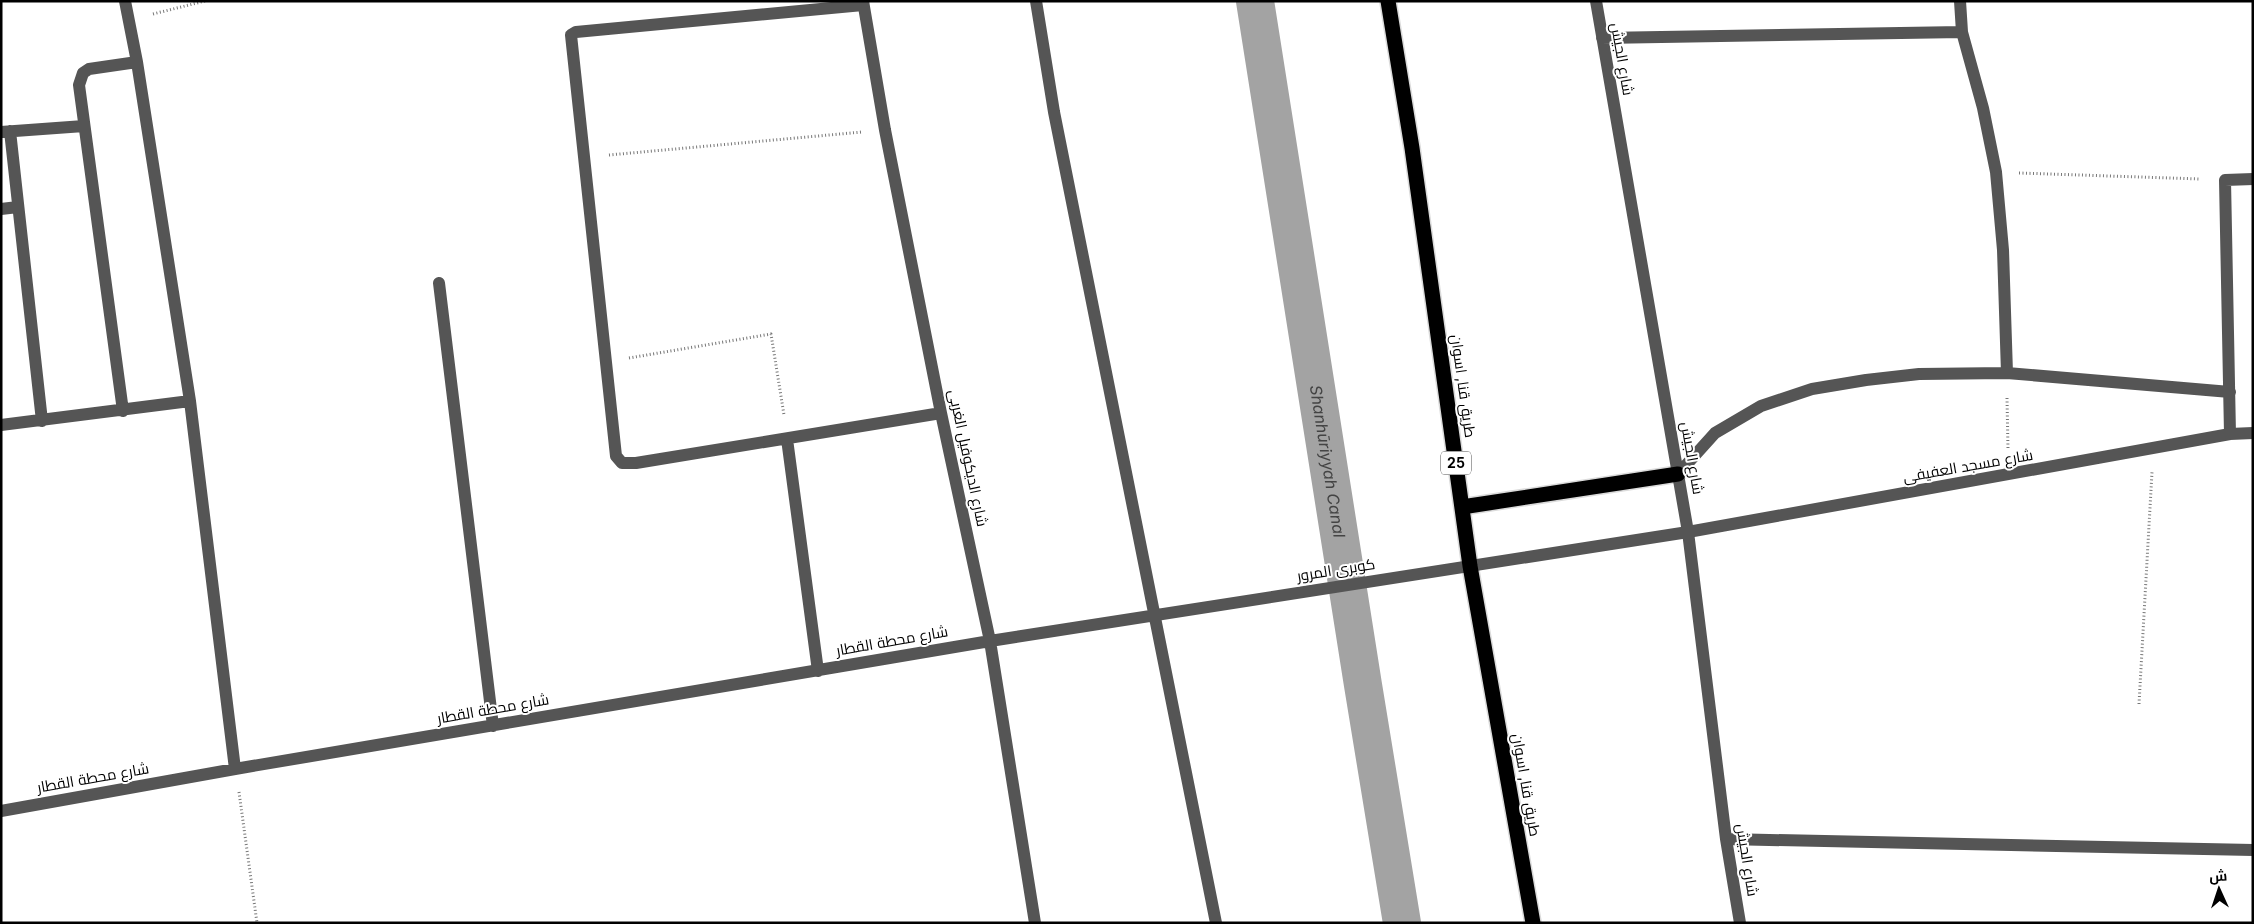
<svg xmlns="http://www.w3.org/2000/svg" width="2254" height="924" font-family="Inter,Cairo,sans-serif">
	<rect width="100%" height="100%" fill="#fff"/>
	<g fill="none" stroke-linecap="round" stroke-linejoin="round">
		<path stroke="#a3a3a3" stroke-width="38" id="s1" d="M1255,1L1363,685L1402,923"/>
		<defs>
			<path id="highway" d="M1388,1L1412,148L1470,566L1533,923
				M1462,507L1678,474"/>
		</defs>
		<use href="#highway" stroke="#dbdbdb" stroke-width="18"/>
		<path stroke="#777" stroke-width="3" stroke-dasharray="1 2.5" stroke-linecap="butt" d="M153,14L205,1
			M609,155L862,132
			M2019,173L2200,179
			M629,358L771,334L784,415
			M2007,398L2008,449
			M2139,704L2152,472
			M239,792L257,923"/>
		<path stroke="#555" stroke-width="12" d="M125,1L137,62L190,401L235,769
			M863,1L885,130L941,413L990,641L1035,923
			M1036,1L1054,112L1216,923
			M1596,1L1688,532L1726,839L1740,923
			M1960,1L1962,32L1983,108L1996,172L2003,250L2007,373
			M863,5L576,32L571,35L616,456L622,463H636L941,413
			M1602,38L1962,32
			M10,131L42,421
			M1,132L84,126
			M1,209L18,207
			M439,283L493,726
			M123,411L79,85L83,73L89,69L137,62
			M1,425L190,401
			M2230,434L2225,180L2253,179
			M787,439L818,671
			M1678,474L1715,433L1761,406L1812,389L1866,380L1919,374L2007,373L2230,392
			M1,811L235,769L990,641L1688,532L2230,434L2253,433
			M1726,839L2253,850"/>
		<use href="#highway" stroke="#000" stroke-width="15"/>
	</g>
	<g text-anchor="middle" stroke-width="4" stroke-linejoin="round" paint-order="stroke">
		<rect fill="#fff" stroke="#4c4c4c" stroke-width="1" x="1441" y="451.5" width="30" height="23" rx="4"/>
		<g font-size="14" font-weight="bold" fill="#000">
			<text x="1456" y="468">25</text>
		</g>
		<g font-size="15" fill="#000" stroke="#fff">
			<text transform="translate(1622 59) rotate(80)" y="5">شارع الجيش</text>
			<text transform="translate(1463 386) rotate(82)" y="5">طريق قنا, اسوان</text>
			<text transform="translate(968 458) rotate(78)" y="5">شارع الديكوفيل الغربى</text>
			<text transform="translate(1692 458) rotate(80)" y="5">شارع الجيش</text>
			<text transform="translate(1968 466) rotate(-10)" y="5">شارع مسجد العفيفى</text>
			<text transform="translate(1336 570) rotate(-9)" y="5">كوبرى المرور</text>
			<text transform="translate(892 641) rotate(-10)" y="5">شارع محطة القطار</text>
			<text transform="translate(493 709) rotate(-10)" y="5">شارع محطة القطار</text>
			<text transform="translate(93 778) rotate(-10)" y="5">شارع محطة القطار</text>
			<text transform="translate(1526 785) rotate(80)" y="5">طريق قنا, اسوان</text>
			<text transform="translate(1747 860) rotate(81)" y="5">شارع الجيش</text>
		</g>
		<g font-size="16" font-style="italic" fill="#444" stroke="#fff">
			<text dy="6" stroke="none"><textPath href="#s1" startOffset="466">Shanhūriyyah Canal</textPath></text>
		</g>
	</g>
	<rect width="2254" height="924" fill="none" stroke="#000000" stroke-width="5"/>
	<g transform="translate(2219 889) rotate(357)" stroke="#ffffff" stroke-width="4" paint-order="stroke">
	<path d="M0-4L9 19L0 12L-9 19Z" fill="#000000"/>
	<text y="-8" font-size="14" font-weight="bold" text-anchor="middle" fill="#000000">ش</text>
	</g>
</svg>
